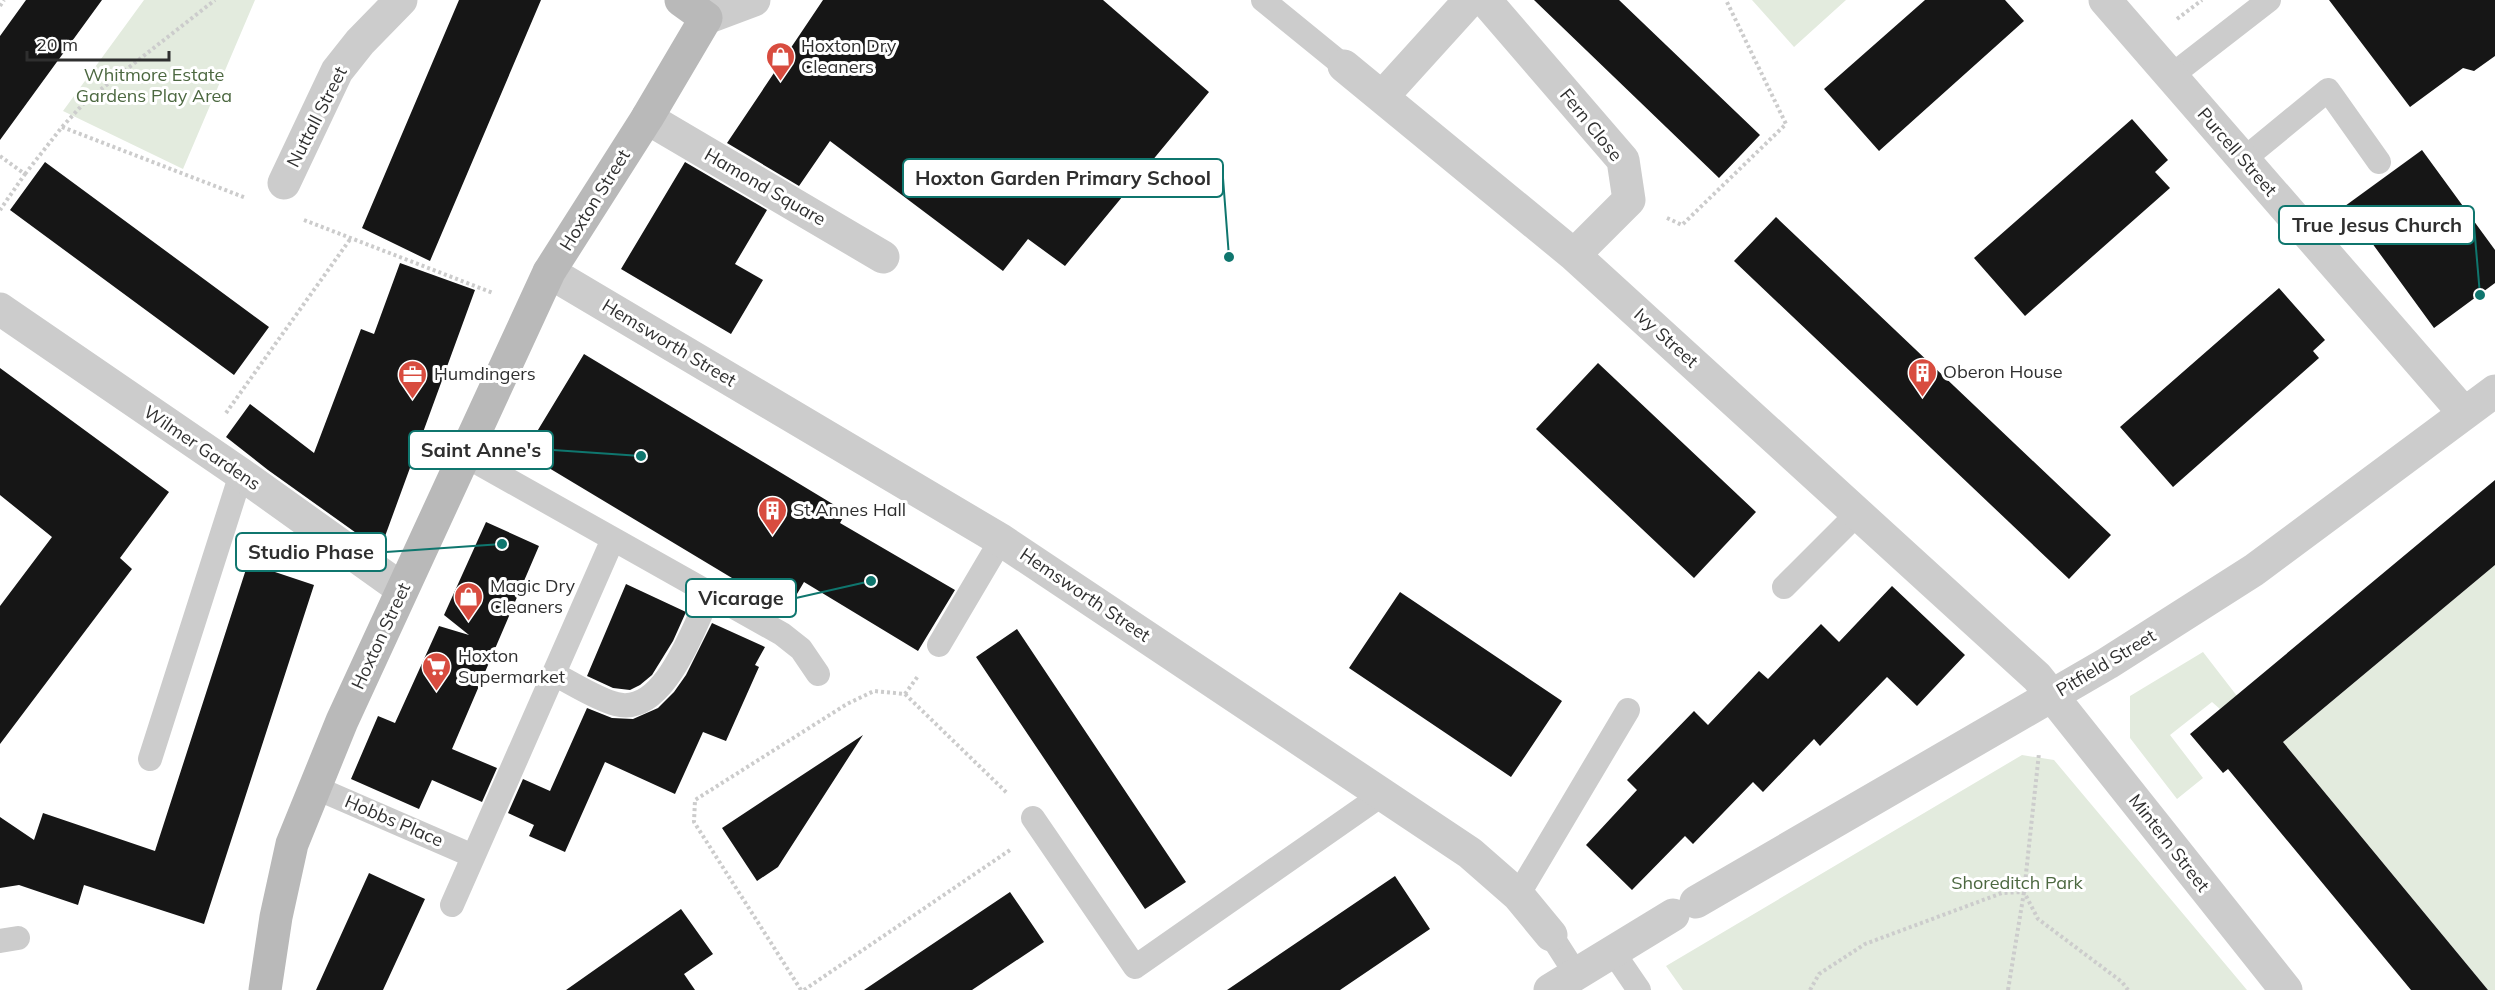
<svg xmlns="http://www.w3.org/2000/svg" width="2495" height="990" font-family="Mulish,sans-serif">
	<rect width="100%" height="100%" fill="#fff"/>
	<path fill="#e3ebde" d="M144,0H255L183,169L63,111Z
		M1752,0H1846L1794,47Z
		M2495,565V990H2488L2283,742Z
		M2203,652L2237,696L2220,709L2212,702L2170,735L2203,778L2177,799L2130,738V696Z
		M2022,755L2054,760L2247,990H1683L1666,966Z"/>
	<path fill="#161616" d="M26,0H102L0,140V36Z
		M459,0H541L430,261L362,228Z
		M823,0H1103L1209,92L1065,266L1028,239L1003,271L830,141L799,186L727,143Z
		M1534,0H1619L1760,135L1719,178Z
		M1925,0H2005L2024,21L1879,151L1824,89Z
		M2329,0H2495V56L2474,71L2463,68L2410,107Z
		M2132,119L2168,160L2155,172L2170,188L2025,316L1974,258Z
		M2422,150L2495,250V283L2434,328L2345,206Z
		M45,162L269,327L234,375L10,210Z
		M685,162L767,210L735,264L763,280L731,334L621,269Z
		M1776,217L2111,535L2069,579L1734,261Z
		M400,263L475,290L384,539L373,545L268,470L226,437L250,404L314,453L361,329L374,334Z
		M2279,288L2325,340L2313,351L2319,358L2173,487L2120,427Z
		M584,354L846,512L840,523L955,590L918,651L804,582L787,611L524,453Z
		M1598,363L1756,512L1694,578L1536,429Z
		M0,368L169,492L120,558L132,569L0,744V606L52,537L0,495Z
		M2495,480V565L2283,742L2488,990H2411L2228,769L2223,773L2190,734Z
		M486,522L539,546L452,749L497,768L482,802L432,780L419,809L351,779L378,716L395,723L439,626L469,635L444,615Z
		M248,563L314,585L204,924L84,885L78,905L19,885L0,888V817L34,840L43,813L155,851Z
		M626,584L686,612L673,641L652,675L640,685L630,690L613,688L587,676Z
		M1892,586L1965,655L1917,706L1887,677L1820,746L1814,739L1763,792L1753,782L1693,844L1685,836L1632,890L1586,845L1637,790L1627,780L1694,711L1708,725L1759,671L1768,679L1821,624L1839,642Z
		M1400,592L1562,701L1511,777L1349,668Z
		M712,623L765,647L755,665L759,667L726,741L703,732L675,794L605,762L565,852L529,836L534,825L508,813L523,779L550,791L587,708L612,718L633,719L658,708L674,692L686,675Z
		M1017,629L1186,882L1145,909L976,657Z
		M863,735L778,867L757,881L722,828Z
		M369,873L425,899L383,990H316Z
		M1395,876L1430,929L1340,990H1227Z
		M1010,892L1044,942L972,990H864Z
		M681,909L713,954L684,974L695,990H566Z"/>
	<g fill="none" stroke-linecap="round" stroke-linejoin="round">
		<path stroke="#ccc" stroke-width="4" stroke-dasharray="3 3" stroke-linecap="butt" d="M0,6L4,0
			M2177,19L2202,0
			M62,127L246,198
			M0,156L25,174L0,210
			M25,174L62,127L86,101L215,0
			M1667,218L1682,225L1786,124L1726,0
			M304,220L493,293
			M226,413L351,238
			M905,694L1007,793
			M801,990L694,822L695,800L847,704L874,691L905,694L918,676
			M804,990L1010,850
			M1810,990L1819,974L1865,944L2002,893L2024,892L2038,919L2122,982L2128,990
			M2008,990L2024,892L2039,753"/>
		<path stroke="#ccc" stroke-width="24" d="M1263,0L1344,66
			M2171,76L2269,0
			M2244,159L2328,90L2379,162
			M464,455L782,634L801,649L818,674
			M1784,587L1858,513
			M939,645L1001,540
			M554,674C572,683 596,699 616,704C664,717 693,628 710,594
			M150,759L241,474
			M314,787L473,856
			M1033,818L1135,967L1383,794
			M1518,895L1628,710
			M452,905L613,539
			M1551,935L1576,974
			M0,941L18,938
			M1613,952L1639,990"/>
		<path stroke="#ccc" stroke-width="33" d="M1485,0L1623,160L1629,200L1574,255
			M2105,0L2464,413
			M706,18L754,0
			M1344,66L1574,255L2037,677L2286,990
			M1382,97L1470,0
			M647,118L883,257
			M284,183L337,71L360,42L401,0
			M549,272L1001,540L1470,853L1518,895L1551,935
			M0,309L241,474L402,589
			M1696,902L2108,663L2254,570L2495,391
			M1550,990L1673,915"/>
		<path stroke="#b9b9b9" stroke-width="33" d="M265,990L276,917L292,844L342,721L549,272L647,118L706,18L681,0"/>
	</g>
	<defs>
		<symbol id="shop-pin" viewBox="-11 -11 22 30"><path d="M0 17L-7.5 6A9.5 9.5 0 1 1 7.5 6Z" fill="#d84c3f" stroke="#fff"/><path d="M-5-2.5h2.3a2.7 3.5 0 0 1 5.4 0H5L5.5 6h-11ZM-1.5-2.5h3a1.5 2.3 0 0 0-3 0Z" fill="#fff"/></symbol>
		<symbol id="building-pin" viewBox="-11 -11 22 30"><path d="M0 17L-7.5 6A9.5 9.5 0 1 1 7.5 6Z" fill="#d84c3f" stroke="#fff"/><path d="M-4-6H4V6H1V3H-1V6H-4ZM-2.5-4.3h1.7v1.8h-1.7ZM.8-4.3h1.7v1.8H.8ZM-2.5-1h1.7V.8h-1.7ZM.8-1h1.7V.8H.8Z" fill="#fff"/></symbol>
		<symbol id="office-pin" viewBox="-11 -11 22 30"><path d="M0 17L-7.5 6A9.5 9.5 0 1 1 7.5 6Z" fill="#d84c3f" stroke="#fff"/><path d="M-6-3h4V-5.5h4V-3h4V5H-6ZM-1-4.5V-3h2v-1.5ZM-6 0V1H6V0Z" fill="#fff"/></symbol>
		<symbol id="supermarket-pin" viewBox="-11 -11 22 30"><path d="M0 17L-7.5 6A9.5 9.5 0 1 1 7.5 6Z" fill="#d84c3f" stroke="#fff"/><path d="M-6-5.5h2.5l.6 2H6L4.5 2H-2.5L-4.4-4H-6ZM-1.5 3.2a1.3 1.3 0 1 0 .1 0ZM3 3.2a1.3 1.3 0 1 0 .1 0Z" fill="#fff"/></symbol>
	</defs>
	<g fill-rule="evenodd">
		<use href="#shop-pin" x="764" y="40" width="33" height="45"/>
		<use href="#building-pin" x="1906" y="356" width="33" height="45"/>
		<use href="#office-pin" x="396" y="358" width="33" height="45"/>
		<use href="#building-pin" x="756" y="494" width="33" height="45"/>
		<use href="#shop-pin" x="452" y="580" width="33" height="45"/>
		<use href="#supermarket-pin" x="420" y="650" width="33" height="45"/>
	</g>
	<g text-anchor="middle" stroke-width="6" stroke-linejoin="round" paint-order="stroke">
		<g font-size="18" fill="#2f2f2f" stroke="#fff" text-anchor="start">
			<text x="801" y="52">Hoxton Dry<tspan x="801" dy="21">Cleaners</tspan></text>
			<text x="1943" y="378">Oberon House</text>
			<text x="434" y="380">Humdingers</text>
			<text x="793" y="516">St Annes Hall</text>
			<text x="490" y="592">Magic Dry<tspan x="490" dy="21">Cleaners</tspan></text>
			<text x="458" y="662">Hoxton<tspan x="458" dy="21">Supermarket</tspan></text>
		</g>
		<g font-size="18" fill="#4c6840" stroke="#fff">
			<text x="154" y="81">Whitmore Estate<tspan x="154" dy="21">Gardens Play Area</tspan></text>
			<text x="2017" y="889">Shoreditch Park</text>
		</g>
		<g font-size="18" fill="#2f2f2f" stroke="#fff">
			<text transform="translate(317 117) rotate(-63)" y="6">Nuttall Street</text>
			<text transform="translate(1591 125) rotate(51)" y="6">Fern Close</text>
			<text transform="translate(2237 152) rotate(49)" y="6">Purcell Street</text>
			<text transform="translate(765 187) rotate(30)" y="6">Hamond Square</text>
			<text transform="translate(595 200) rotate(-58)" y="6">Hoxton Street</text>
			<text transform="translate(1666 338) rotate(42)" y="6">Ivy Street</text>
			<text transform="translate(669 343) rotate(31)" y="6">Hemsworth Street</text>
			<text transform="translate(202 448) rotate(34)" y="6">Wilmer Gardens</text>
			<text transform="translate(1085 595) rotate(34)" y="6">Hemsworth Street</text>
			<text transform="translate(381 636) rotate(-65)" y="6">Hoxton Street</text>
			<text transform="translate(2106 663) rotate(-31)" y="6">Pitfield Street</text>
			<text transform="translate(394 821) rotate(23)" y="6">Hobbs Place</text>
			<text transform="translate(2169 843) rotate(52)" y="6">Mintern Street</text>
		</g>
	</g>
	<path fill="none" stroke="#0f766e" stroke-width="2" d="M1229 257L1223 178M2480 295L2474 225M641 456L553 450M502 544L386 552M871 581L796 598"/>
	<g fill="#0f766e" stroke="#fff" stroke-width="2">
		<circle cx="1229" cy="257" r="6"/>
		<circle cx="2480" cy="295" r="6"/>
		<circle cx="641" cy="456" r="6"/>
		<circle cx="502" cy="544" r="6"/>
		<circle cx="871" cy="581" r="6"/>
	</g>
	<g fill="#fff" stroke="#0f766e" stroke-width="2">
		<rect x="903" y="159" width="320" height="38" rx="6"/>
		<rect x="2279" y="206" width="195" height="38" rx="6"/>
		<rect x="409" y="431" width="144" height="38" rx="6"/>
		<rect x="236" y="533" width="150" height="38" rx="6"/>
		<rect x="686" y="579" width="110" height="38" rx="6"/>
	</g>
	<g font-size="20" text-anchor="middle" font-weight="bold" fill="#2f2f2f">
		<text x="1063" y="185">Hoxton Garden Primary School</text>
		<text x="2377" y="232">True Jesus Church</text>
		<text x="481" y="457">Saint Anne's</text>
		<text x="311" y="559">Studio Phase</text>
		<text x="741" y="605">Vicarage</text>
	</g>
	<path d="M27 51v9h142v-9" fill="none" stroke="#2f2f2f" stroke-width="3"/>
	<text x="36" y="51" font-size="18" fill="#2f2f2f" stroke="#ffffff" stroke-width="4.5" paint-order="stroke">20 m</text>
</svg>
